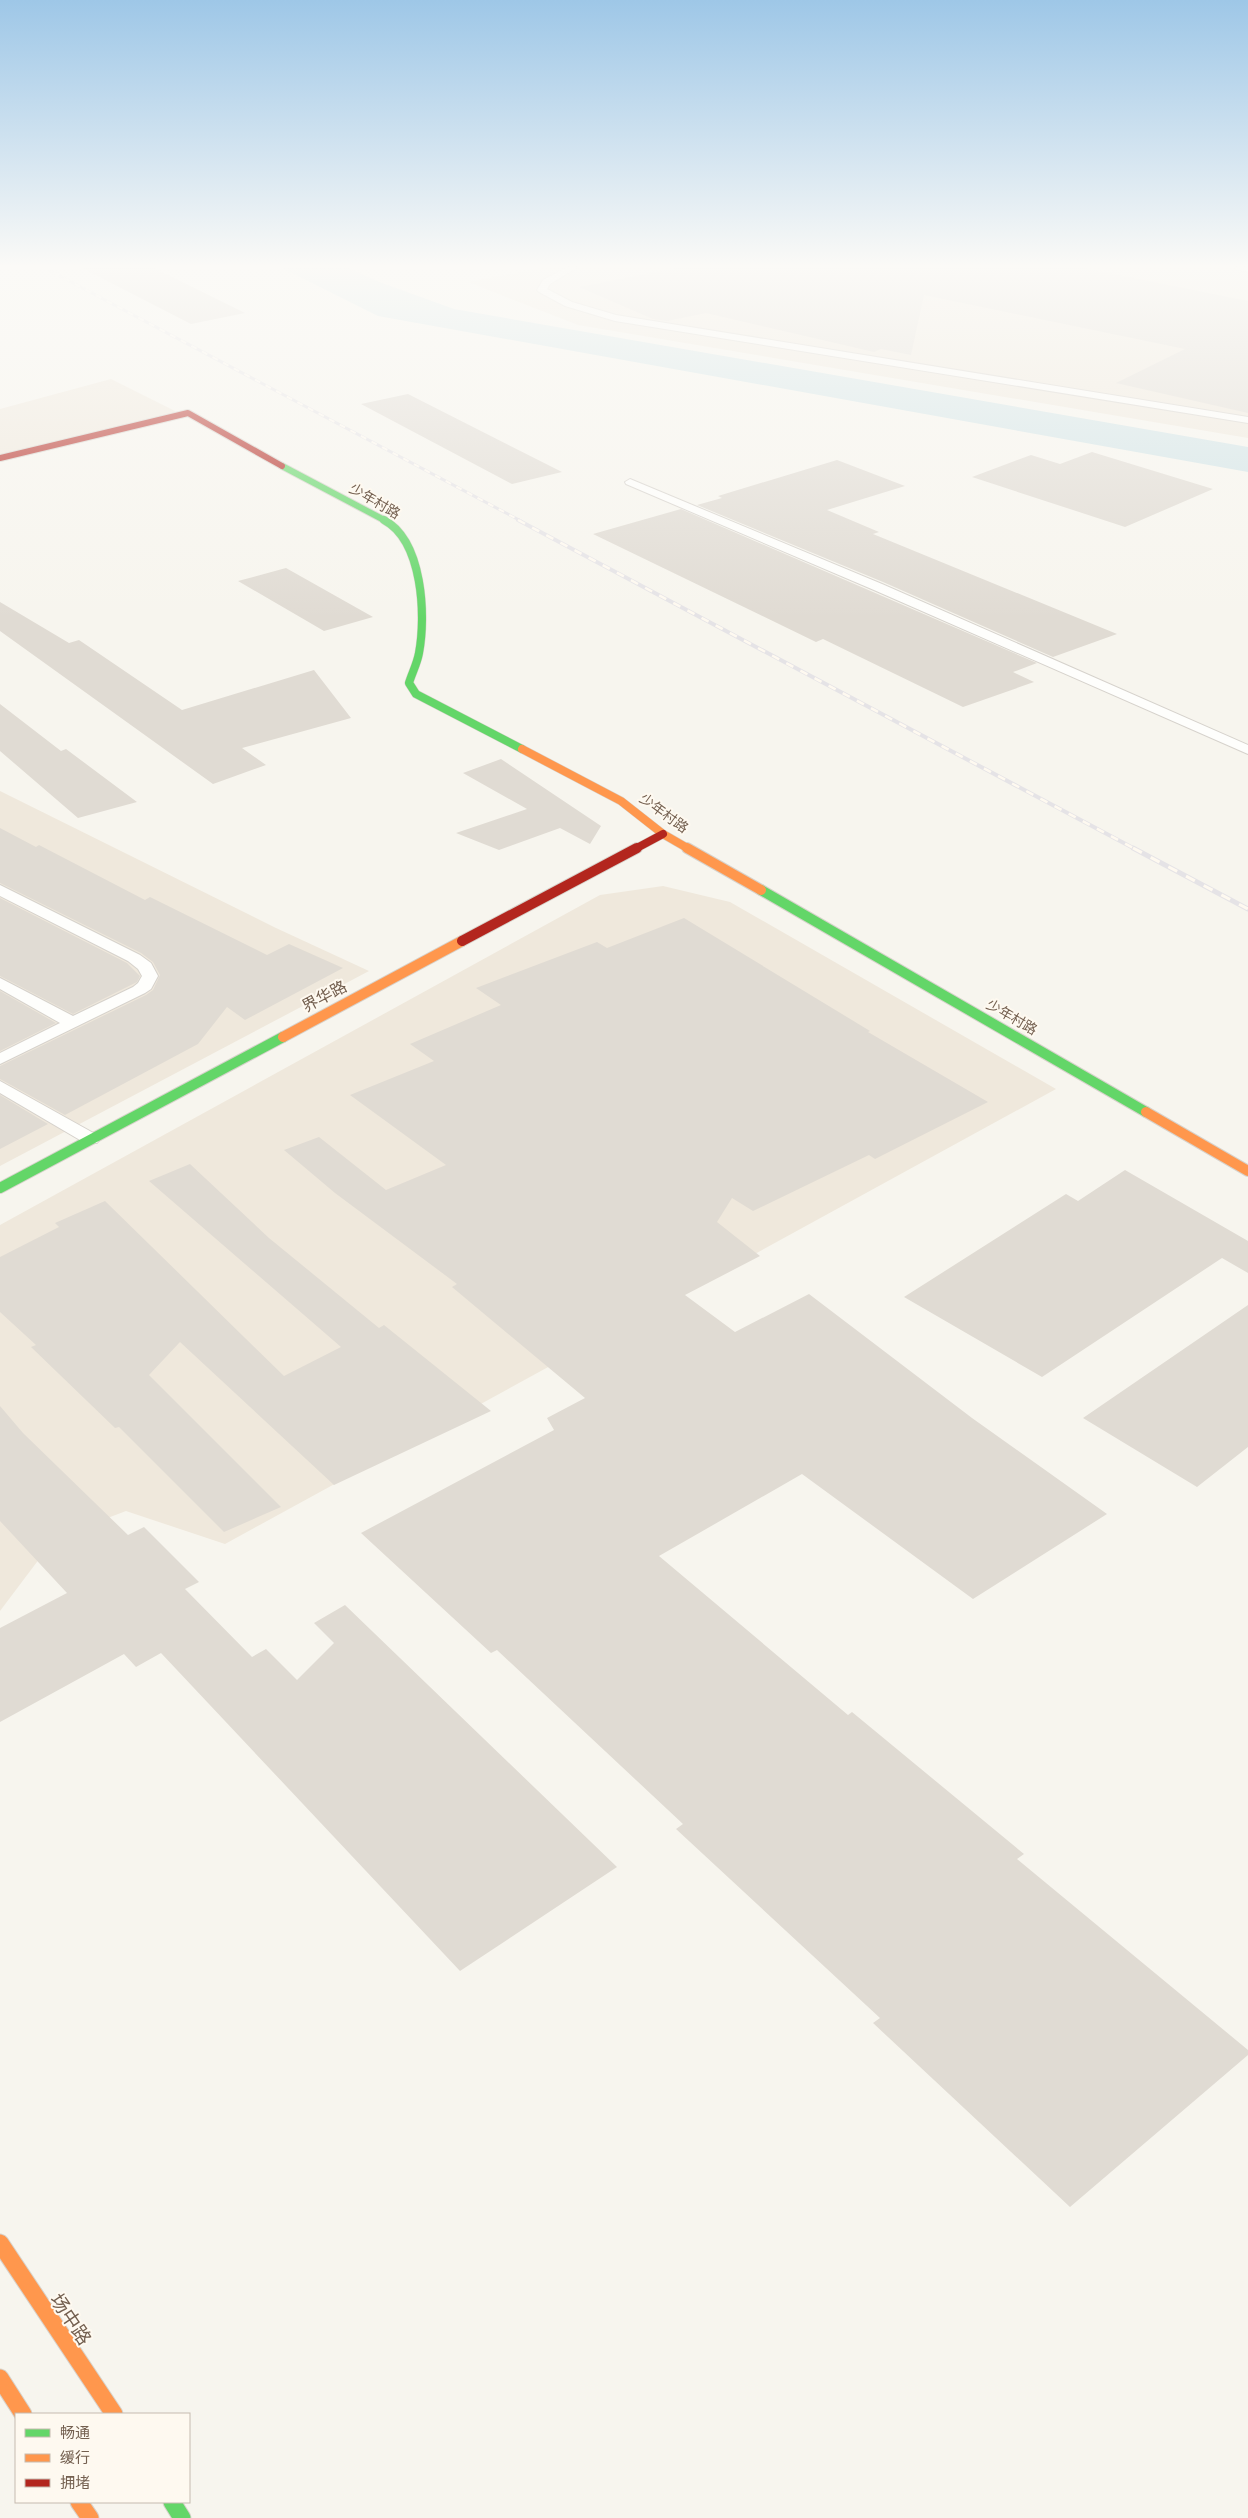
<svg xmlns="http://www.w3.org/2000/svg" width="1248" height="2518" font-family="'DejaVu Sans','Noto Sans SC',sans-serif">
	<rect width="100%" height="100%" fill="#f7f5ee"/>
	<path fill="#efe8dc" d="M547,267H1248V438L578,325L468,282Z
		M111,379L175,411L178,419L0,462V409Z
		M0,791L276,928L369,971L0,1166Z
		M663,886L730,902L1056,1089L225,1544L126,1511L55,1538L0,1611V1225L600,895Z"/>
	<path fill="#d0e3e6" d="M280,267H346L382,283L454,309L1248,447V472L378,316Z"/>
	<path fill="#e0dbd3" d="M80,267H152L245,313L191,324Z
		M682,267H1079L1248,301V413L1116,383L1185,349L924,295L911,355L881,349L874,352L706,313L667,321L653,319L579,287Z
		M408,394L562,472L512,484L361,404Z
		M1092,452L1213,489L1125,527L972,477L1031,455L1060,464Z
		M837,460L905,486L827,510L879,532L873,534L1117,634L1053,657L883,582L697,505L722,498L718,496Z
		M681,509L1037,663L1013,672L1034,682L963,707L823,639L816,642L593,534Z
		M286,568L373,617L324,631L238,581Z
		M0,602L69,643L79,640L182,710L314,670L351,718L242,748L266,765L213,784L0,631Z
		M0,704L61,751L66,749L137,802L78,818L0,751Z
		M501,759L601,826L590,844L560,828L499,850L456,833L527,809L463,773Z
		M0,828L36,847L39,845L145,900L150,897L267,955L289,944L343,968L245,1020L227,1007L198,1044L65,1115L0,1079V1066L146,995L153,990L160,975L153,962L141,953L0,883Z
		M0,898L127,963L140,976L137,982L73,1014L0,976Z
		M684,918L870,1031L868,1032L988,1102L875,1159L869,1155L753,1211L732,1198L717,1222L760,1256L685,1295L735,1332L809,1294L972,1418L1107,1514L973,1599L802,1474L659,1556L848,1715L852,1712L1024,1854L1017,1859L1248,2050V2055L1070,2207L873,2023L880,2018L676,1829L683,1824L497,1650L491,1653L361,1533L554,1430L547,1418L585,1398L452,1287L457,1284L335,1193L284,1150L319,1137L386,1190L446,1165L350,1095L434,1061L410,1044L501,1005L476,988L597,942L607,948Z
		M0,991L56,1023L0,1051Z
		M0,1095L48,1124L0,1149Z
		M190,1164L269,1238L379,1328L384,1325L491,1411L334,1485L180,1342L149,1375L281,1507L224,1532L119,1427L115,1428L31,1347L36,1345L0,1312V1257L59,1227L55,1223L105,1201L284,1376L341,1347L149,1181Z
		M1125,1170L1248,1241V1273L1222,1258L1042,1377L904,1297L1066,1194L1078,1201Z
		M1248,1305V1447L1197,1487L1083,1418Z
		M0,1406L23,1433L128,1535L144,1527L199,1582L185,1589L252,1657L266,1649L297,1680L334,1643L314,1623L345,1605L617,1867L460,1971L161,1653L136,1667L124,1654L0,1722V1628L67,1593L0,1521Z"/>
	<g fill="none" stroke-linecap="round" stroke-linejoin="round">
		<defs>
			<path id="lane" d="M568,267H578L550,284L547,289L572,302L616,315L1248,417V423L615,321L565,306L539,292L537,290L543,280Z
				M1235,267H1248V272L1236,269Z
				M630,479L882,584L1248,745V754L874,590L626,484L625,482Z
				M0,885L140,955L151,963L158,976L151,989L145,993L0,1064V1053L60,1023L0,989V978L73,1016L133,987L138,983L142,976L138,969L128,961L0,896Z
				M0,1081L97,1135L100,1139L97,1143H85L0,1093Z"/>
			<path id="fast-far3" d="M282,466L386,521"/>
			<path id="fast-far2" d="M384,520C423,541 426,616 419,653C417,664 412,673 409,683L416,694L522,749"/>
			<path id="fast-far1" d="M761,890L1146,1112
				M0,1188L283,1037"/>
			<path id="fast" d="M172,2502L182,2518"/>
			<path id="slow-far2" d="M522,749L621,801L663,834L689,849"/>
			<path id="slow-far1" d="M687,848L761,890
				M283,1037L462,941
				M1146,1112L1248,1171"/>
			<path id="slow" d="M0,2243L114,2414
				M0,2378L23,2414
				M79,2502L90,2518"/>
			<path id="jam-far2" d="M0,458L188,413L282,466"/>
			<path id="jam-far1" d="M635,849L663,834"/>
			<path id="jam" d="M462,941L637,848"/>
		</defs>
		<use href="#lane" stroke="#d6d2cc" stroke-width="2"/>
		<use href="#fast-far3" stroke="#d7d2cb" stroke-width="8"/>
		<use href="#fast-far2" stroke="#d7d2cb" stroke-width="9"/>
		<use href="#fast-far1" stroke="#d7d2cb" stroke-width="12"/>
		<use href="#fast" stroke="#d7d2cb" stroke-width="19"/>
		<use href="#slow-far2" stroke="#d7d2cb" stroke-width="9"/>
		<use href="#slow-far1" stroke="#d7d2cb" stroke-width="12"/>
		<use href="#slow" stroke="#d7d2cb" stroke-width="19"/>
		<use href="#jam-far2" stroke="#d7d2cb" stroke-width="8"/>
		<use href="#jam-far1" stroke="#d7d2cb" stroke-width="9"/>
		<use href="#jam" stroke="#d7d2cb" stroke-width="12"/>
		<use href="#lane" fill="#fefefc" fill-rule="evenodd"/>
		<use href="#fast-far3" stroke="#63d668" stroke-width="6"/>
		<use href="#fast-far2" stroke="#63d668" stroke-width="8"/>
		<use href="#fast-far1" stroke="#63d668" stroke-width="10"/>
		<use href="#fast" stroke="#63d668" stroke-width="17"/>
		<use href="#slow-far2" stroke="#ff974d" stroke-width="8"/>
		<use href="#slow-far1" stroke="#ff974d" stroke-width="10"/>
		<use href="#slow" stroke="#ff974d" stroke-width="17"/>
		<use href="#jam-far2" stroke="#b3261e" stroke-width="6"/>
		<use href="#jam-far1" stroke="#b3261e" stroke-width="8"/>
		<use href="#jam" stroke="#b3261e" stroke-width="10"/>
		<defs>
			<path id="rail-far2" d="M43,267L521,521"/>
			<path id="rail-far1" d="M518,520L1135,849"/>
			<path id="rail" d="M1133,848L1248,909"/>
		</defs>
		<use href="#rail-far2" stroke="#e5e3e6" stroke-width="3"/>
		<use href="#rail-far1" stroke="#e5e3e6" stroke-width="4"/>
		<use href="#rail" stroke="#e5e3e6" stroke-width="5"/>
		<use href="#rail-far2" stroke="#fef9f0" stroke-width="2" stroke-dasharray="6" stroke-linecap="butt"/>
		<use href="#rail-far1" stroke="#fef9f0" stroke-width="2.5" stroke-dasharray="8" stroke-linecap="butt"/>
		<use href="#rail" stroke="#fef9f0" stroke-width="3" stroke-dasharray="10" stroke-linecap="butt"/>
	</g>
	<linearGradient id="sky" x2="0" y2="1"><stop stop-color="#9ec7e7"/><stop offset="0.43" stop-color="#fbfaf7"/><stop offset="1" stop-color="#fbfaf7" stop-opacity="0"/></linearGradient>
	<rect width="1248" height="619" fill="url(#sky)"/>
	<g text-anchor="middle" stroke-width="4" stroke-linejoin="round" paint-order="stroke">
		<g font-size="14" fill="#735f4f" stroke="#fef9f0">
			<text transform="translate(375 501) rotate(30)" y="5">少年村路</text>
			<text transform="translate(664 813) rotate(36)" y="5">少年村路</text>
			<text transform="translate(1012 1017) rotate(30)" y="5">少年村路</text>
		</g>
		<g font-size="16" fill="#735f4f" stroke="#fef9f0">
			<text transform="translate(324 996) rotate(-28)" y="6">界华路</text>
		</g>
		<g font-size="19" fill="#735f4f" stroke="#fef9f0">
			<text transform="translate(71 2319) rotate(56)" y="7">场中路</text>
		</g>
	</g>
	<rect x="15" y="2413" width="175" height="90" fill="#fef9f0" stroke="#c6bbb0"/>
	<rect x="25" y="2429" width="25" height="8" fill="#63d668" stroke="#c6bbb0"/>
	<text x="60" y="2438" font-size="15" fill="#735f4f">畅通</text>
	<rect x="25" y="2454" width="25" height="8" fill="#ff974d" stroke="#c6bbb0"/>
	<text x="60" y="2463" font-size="15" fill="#735f4f">缓行</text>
	<rect x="25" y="2479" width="25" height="8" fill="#b3261e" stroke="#c6bbb0"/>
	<text x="60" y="2488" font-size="15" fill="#735f4f">拥堵</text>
</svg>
